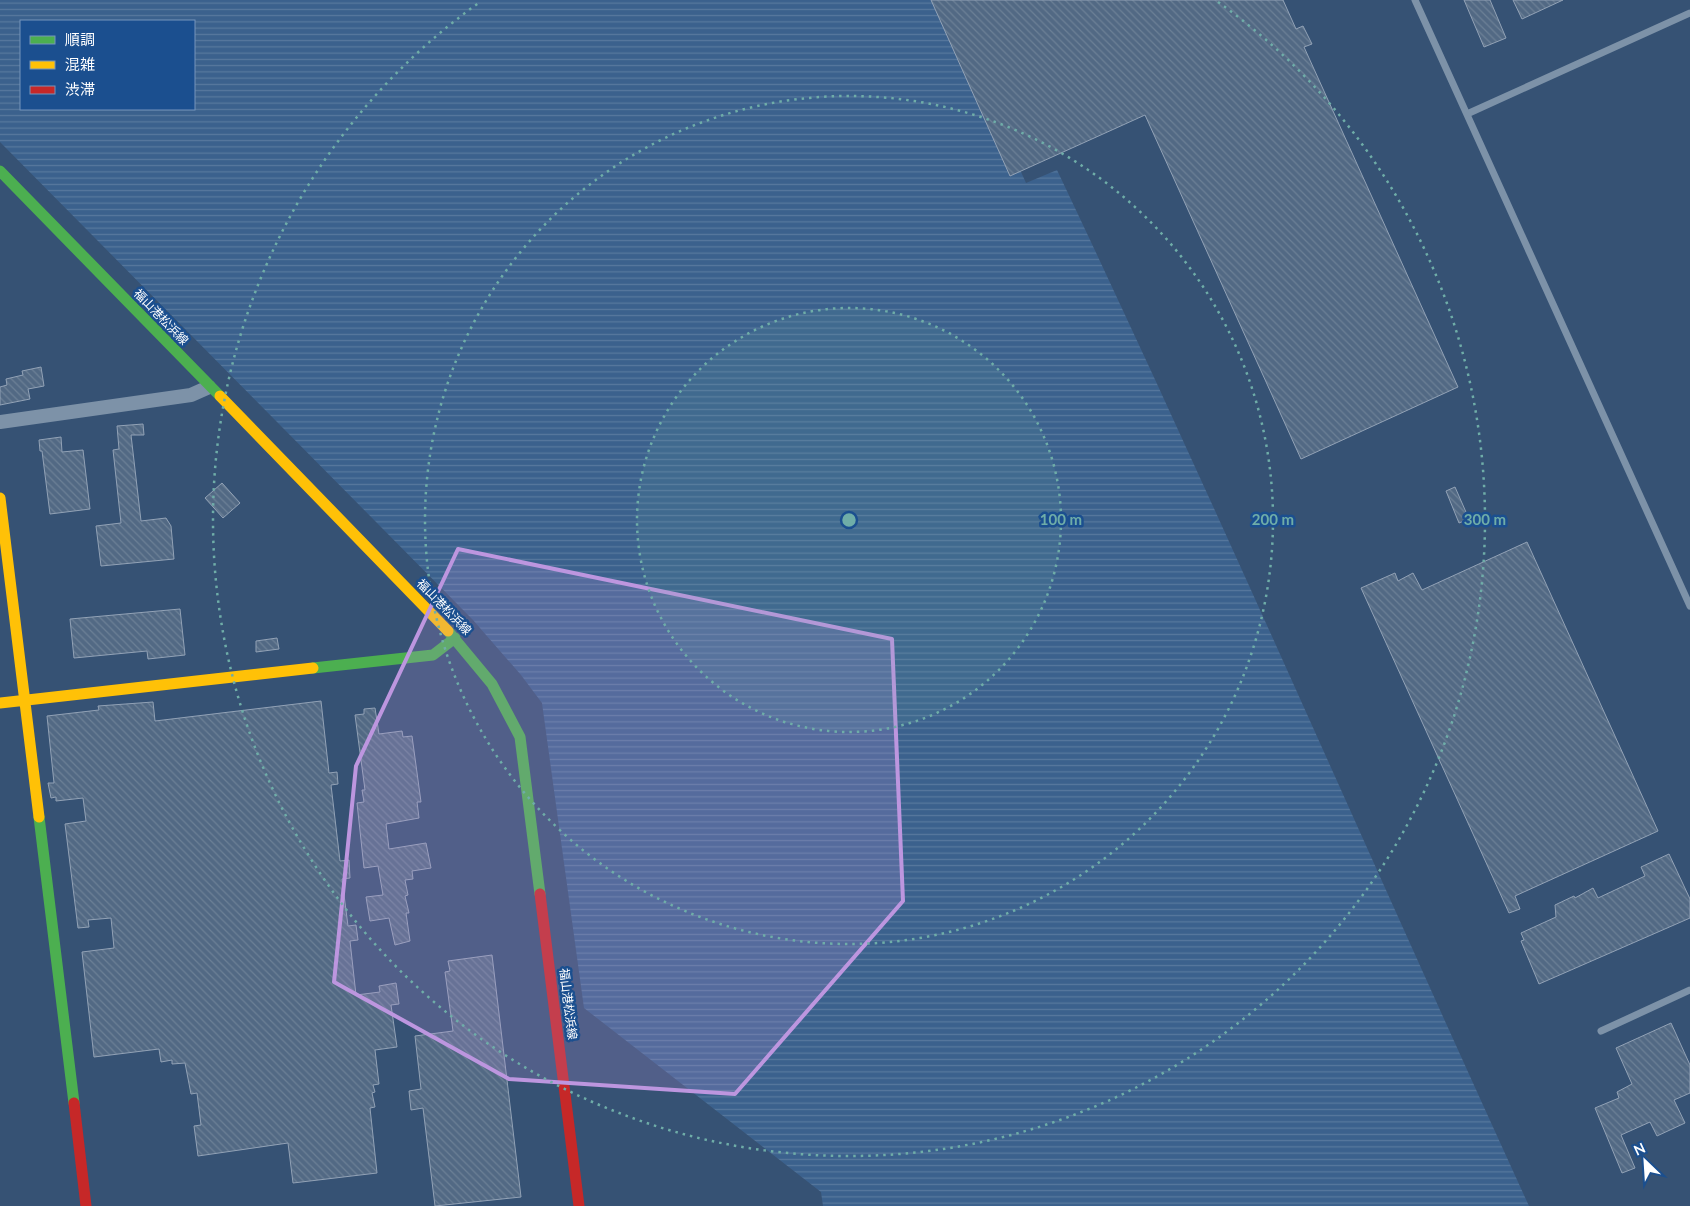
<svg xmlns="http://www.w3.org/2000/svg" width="1690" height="1206" font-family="Lato,'Noto Sans JP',sans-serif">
	<defs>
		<pattern id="water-rules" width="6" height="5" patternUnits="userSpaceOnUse" patternTransform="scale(1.25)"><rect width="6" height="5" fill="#3b618d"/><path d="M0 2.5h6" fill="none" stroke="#58799e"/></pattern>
		<pattern id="building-back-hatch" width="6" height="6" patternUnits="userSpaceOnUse" patternTransform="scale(1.25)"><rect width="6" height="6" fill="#526984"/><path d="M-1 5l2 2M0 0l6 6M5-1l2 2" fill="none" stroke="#6c8096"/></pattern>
	</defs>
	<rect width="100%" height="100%" fill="#365274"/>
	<path fill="url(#water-rules)" fill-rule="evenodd" d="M0,0H954L946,5L1026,183L1057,170C1220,513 1371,861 1529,1206H823L821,1192L584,1008L542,703L521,675L473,620L0,142ZM21,21H194V109H21Z"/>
	<path fill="url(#building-back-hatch)" stroke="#92a2b6" d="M931,0H1283L1296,29L1303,26L1312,44L1304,47L1458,387L1301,459L1145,115L1010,176Z
		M1464,0H1490L1506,38L1484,47Z
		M1513,0H1563L1522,19Z
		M41,367L44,386L28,389L30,399L0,405V387L7,385L6,379L23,375L22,371Z
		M143,424L144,435H131L141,521L166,518L171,526L174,559L101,566L96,526L121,523L113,450L119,449L117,426Z
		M61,437L62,452L83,450L90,509L50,514L42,451H40L39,440Z
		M222,483L240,503L223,518L205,498Z
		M1455,487L1469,519L1459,523L1446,491Z
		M1527,542L1658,831L1515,896L1520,909L1509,913L1361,588L1395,573L1398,581L1413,573L1422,590Z
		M180,609L185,655L148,659L147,651L74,658L70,619Z
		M277,638L279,649L256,652V641Z
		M321,701L329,773L337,772L338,784L331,785L340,861L349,860L350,878L342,879L348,926L356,925L358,940L350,941L356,995L380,992L379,986L396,983L399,1004L391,1005L397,1047L375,1050L379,1084L373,1085L375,1092L372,1093L375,1107L370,1108L377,1173L293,1183L288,1143L198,1156L194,1126L201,1125L197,1093L191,1094L185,1063L172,1064V1060L161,1062L159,1049L94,1057L82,952L114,948L111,918L88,920L89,927L78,928L65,824L86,821L83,798L56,801V797L51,798L48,783H54L47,716L99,710L98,706L153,702L155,721Z
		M375,708L379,734L402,731L403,737L412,736L421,802H417L419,818L386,824L389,849L426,843L431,868L412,871L413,879L405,880L408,895L405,896L409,913H406L410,941L395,945L389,918L370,921L366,897L383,895L378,866L364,868L357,803L364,802L362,790H365L355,715L364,714V709Z
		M1669,854L1690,899V918L1539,984L1521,941L1524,940L1521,933L1556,917L1555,905L1574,896L1575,898L1593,888L1598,898L1645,876L1641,867Z
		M492,955L521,1197L435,1206L423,1108L411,1110L409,1091L421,1089L415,1036L453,1031L445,972L450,971L448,961Z
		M1671,1023L1690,1065V1093L1674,1100L1685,1123L1657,1136L1650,1122L1621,1135L1635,1168L1622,1173L1595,1108L1619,1098L1617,1092L1632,1084L1616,1048Z"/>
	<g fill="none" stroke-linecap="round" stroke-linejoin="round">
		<path stroke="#7d92a8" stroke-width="7" d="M1415,0L1690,606
			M1467,114L1690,13
			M1601,1031L1690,990"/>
		<path stroke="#7d92a8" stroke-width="14" d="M0,422L191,395L209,387"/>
		<path stroke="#4caf50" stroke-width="11" d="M0,171L220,396
			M448,631L492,684L520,737L540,894
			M313,668L433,655L455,638
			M39,817L74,1103"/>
		<path stroke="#ffc107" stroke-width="11" d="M220,396L448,631
			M0,498L39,817
			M0,703L313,668"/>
		<path stroke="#c62828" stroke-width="11" d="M540,894L579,1206
			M74,1103L86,1206"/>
	</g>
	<path fill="#bd96df" fill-opacity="0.2" stroke="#bd96df" stroke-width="4" stroke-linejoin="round" d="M458,549L892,639L903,901L735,1094L509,1079L334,982L356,766Z"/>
	<circle cx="849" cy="520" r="212" fill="#6fada8" fill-opacity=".12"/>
	<g fill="none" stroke="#6fada8" stroke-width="2.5" stroke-dasharray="2.5 5">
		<circle cx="849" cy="520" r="212"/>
		<circle cx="849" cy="520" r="424"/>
		<path d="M1218 2A636 636 0 1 1 480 2"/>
	</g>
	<g text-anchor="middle" stroke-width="5" stroke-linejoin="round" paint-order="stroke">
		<g font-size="12" fill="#fff" stroke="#1b4f8f">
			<text transform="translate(161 317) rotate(46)" y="4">福山港松浜線</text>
			<text transform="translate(444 607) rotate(46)" y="4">福山港松浜線</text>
			<text transform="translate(568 1004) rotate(83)" y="4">福山港松浜線</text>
		</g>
	</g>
	<circle cx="849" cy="520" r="8" fill="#6fada8" stroke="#1b4f8f" stroke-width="2.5"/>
	<g font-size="15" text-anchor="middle" font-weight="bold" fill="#6fada8" stroke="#1b4f8f" stroke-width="5" stroke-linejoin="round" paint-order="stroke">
		<text x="1061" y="525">100 m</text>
		<text x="1273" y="525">200 m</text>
		<text x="1485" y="525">300 m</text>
	</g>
	<rect x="20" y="20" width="175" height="90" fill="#1b4f8f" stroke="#7695bc"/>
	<rect x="30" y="36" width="25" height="8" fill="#4caf50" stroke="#7695bc"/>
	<text x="65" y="45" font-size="15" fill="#ffffff">順調</text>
	<rect x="30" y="61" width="25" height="8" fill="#ffc107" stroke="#7695bc"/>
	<text x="65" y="70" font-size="15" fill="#ffffff">混雑</text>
	<rect x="30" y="86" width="25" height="8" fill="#c62828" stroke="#7695bc"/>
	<text x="65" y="95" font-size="15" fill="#ffffff">渋滞</text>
	<g transform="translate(1645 1161) rotate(335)" stroke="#1b4f8f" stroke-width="4" paint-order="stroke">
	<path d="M0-4L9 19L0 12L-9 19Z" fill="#ffffff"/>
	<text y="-8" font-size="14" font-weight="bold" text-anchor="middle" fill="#ffffff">N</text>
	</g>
</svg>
